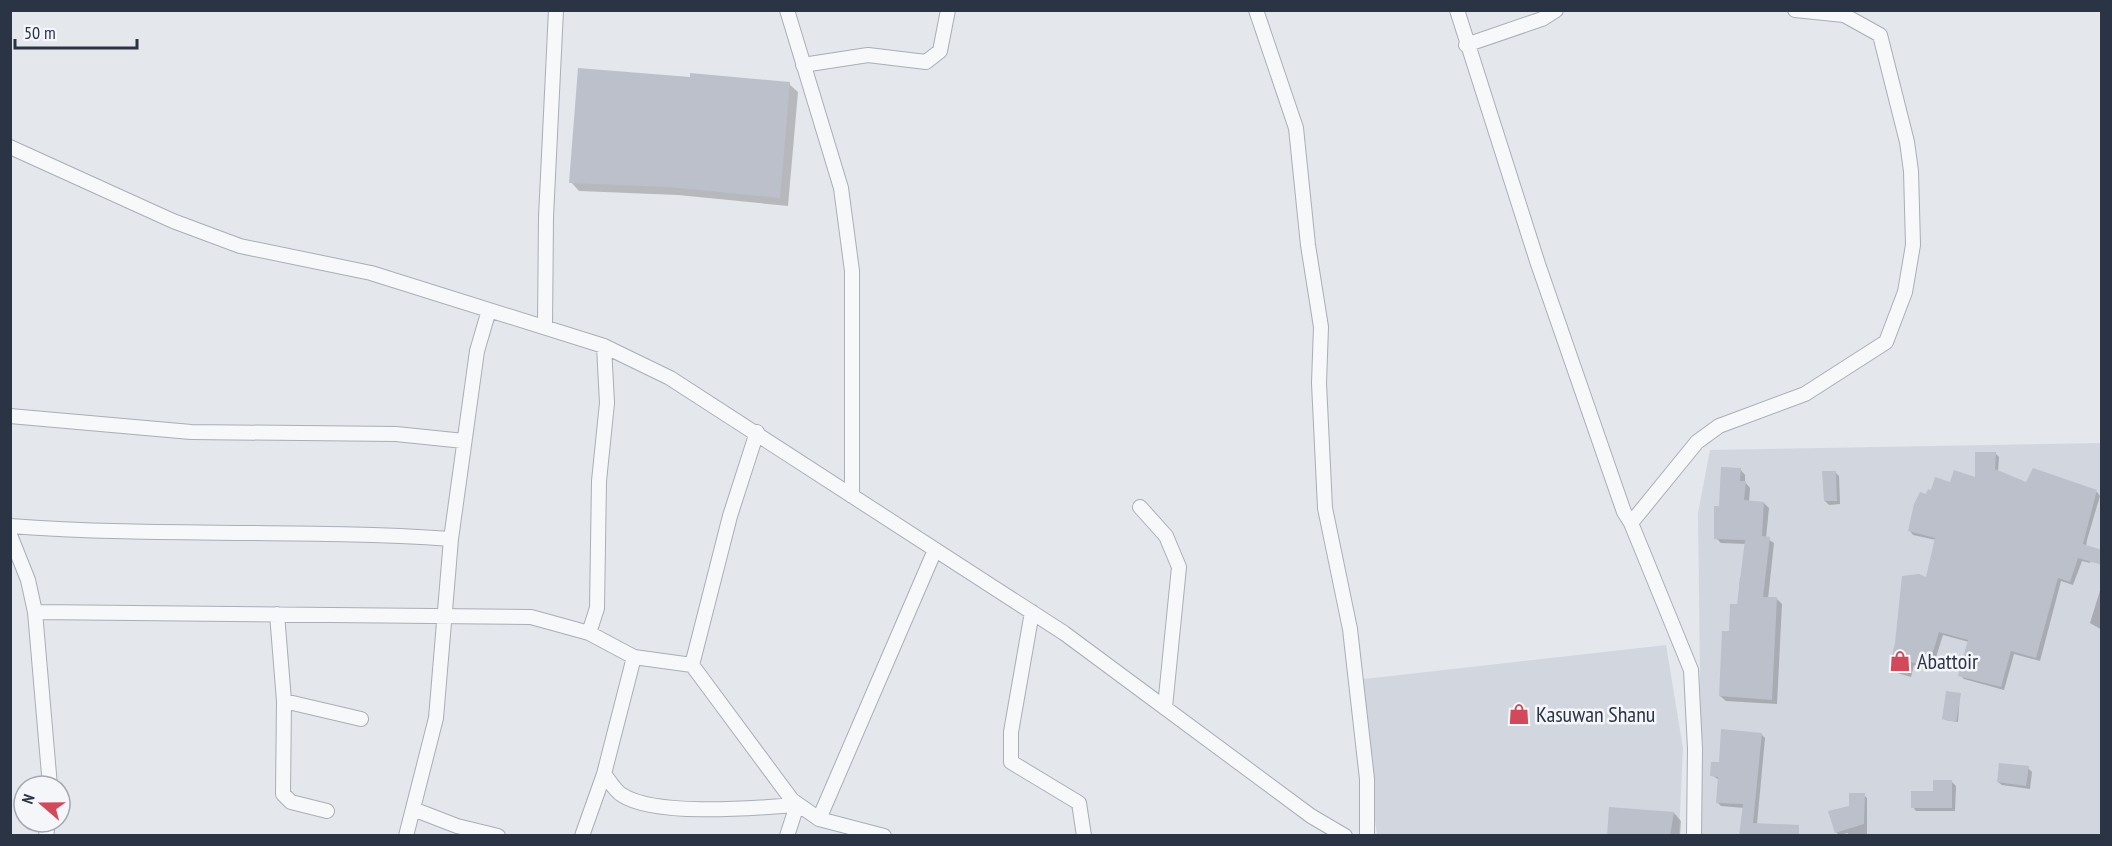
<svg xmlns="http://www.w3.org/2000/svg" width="2112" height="846" font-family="'PT Sans Narrow',sans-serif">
	<rect width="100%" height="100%" fill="#e4e7ec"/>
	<path fill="#d2d6de" d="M2101,443V835L1702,836L1698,513L1710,450Z
		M1666,645L1683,748L1679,835H1377L1356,680Z"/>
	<path fill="#0003" d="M789,84L798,92L788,206L678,195L579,191L571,182Z
		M1995,453L1999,457L1998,472L2027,484L2097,492L2100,496L2087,540L2086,547L2093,551L2090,563L2082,561L2073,585L2061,581L2040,661L2014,654L2004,690L1964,679L1960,675L1969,642L1943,635L1932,670L1914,665L1911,677L1894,672L1890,668L1927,579L1936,540L1913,535L1910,531L1927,496L1951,484L1976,479Z
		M1740,469L1745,475V482L1750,488L1749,502L1764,503L1769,508L1766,538L1774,543L1768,599H1777L1782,604L1777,704L1726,701L1720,696L1730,633L1738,606L1740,578L1743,579L1747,544L1721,543L1716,538L1721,508Z
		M1835,472L1839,476L1840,504L1829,505L1825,501Z
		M2102,584V630L2090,623Z
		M1960,694L1958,722L1945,720L1944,718Z
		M1761,734L1765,738L1757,824L1741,836L1744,808L1721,806L1717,802L1719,780L1712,775L1720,764Z
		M2028,768L2032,772L2030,789L2002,785L1998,782Z
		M1952,782L1956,786L1955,811H1916L1913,807Z
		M1864,795L1867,798V836H1847L1848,833L1839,835L1836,832Z
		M1674,813L1681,821L1680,836H1608Z"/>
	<path fill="#bbc0ca" d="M578,68L690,77V73L790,82L780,198L669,187L569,183Z
		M1975,452H1996L1995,469L2026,482L2033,468L2097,490L2083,544L2102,550V565L2078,558L2070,582L2058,578L2036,658L2011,651L2001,687L1958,676L1968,640L1939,632L1928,668L1911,662L1907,674L1889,668L1895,643L1902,576L1919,574L1926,577L1935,538L1908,531L1914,504L1920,492L1926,494L1928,489L1931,490L1935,477L1950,482L1954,470L1975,477Z
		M1721,467L1741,468L1740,481H1746L1744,500L1764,502L1762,536L1770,537L1763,597H1777L1772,700L1719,696L1722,631H1729L1730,604H1737L1745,540L1714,539V506H1719Z
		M1822,471H1836L1837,501H1824Z
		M1946,691L1961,693L1956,722L1942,719Z
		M1721,729L1762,733L1753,823L1799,825V836H1739L1743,804L1716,803L1718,777L1710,776L1711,762H1719Z
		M1999,763L2029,766L2026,786L1997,782Z
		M1933,780H1952V808H1911V791H1933Z
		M1849,793H1865L1864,824L1835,833L1828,811L1849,806Z
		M1609,807L1674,812L1670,836H1607Z"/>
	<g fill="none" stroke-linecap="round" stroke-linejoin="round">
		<defs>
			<path id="minor" d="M787,10L841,188L852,271V496
				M1256,10L1296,128L1308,245L1321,327L1319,383L1325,508L1350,629L1367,779V836
				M1457,10L1538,264L1624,512L1631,523L1691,670L1695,749L1694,836
				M1466,45L1542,19L1556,10
				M803,65L868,55L926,62L940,51L948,10
				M10,147L173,221L240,246L371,273L604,346L670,378L1064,633L1311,816L1345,836
				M545,327L546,217L556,10
				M10,416L191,432L396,434L464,441
				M1140,507L1166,536L1179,567L1165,707
				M1631,523L1697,442L1719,426L1805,394L1886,342L1905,292L1913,245L1911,171L1907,142L1880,35L1844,15L1795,10
				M10,526C157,537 304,529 451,539
				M10,535L28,580L35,612L50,786
				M35,612L531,617L589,633L634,657L692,665L792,800L819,819L884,836
				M1032,612L1011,732V762L1079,803L1084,836
				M277,614L284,701L283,794L291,802L327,811
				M589,633L597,608L599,481L607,403L604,346
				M692,665L730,516L757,432
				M284,701L361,719
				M604,774C609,780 615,791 622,795C656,817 756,808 797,805L787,836
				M413,809L457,826L498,836
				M819,819L935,550
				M46,836L48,822
				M406,836L436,718L451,539L477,351L489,310
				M582,836L604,774L634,657"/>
		</defs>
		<use href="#minor" stroke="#a9aeb7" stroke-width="16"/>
		<use href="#minor" stroke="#f7f8fa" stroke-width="14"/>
	</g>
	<defs>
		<symbol id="shop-bare" viewBox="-9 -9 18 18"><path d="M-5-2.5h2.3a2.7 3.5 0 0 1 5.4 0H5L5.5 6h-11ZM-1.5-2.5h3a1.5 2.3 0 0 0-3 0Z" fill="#d1495b" stroke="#f4f6f9" stroke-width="2.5" paint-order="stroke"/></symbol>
	</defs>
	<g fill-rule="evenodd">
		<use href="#shop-bare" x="1885" y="646" width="30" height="30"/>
		<use href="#shop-bare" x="1504" y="699" width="30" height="30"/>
	</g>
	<g text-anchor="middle" stroke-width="5" stroke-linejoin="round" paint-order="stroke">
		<g font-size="22" fill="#2b3445" stroke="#f4f6f9" text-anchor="start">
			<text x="1917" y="669">Abattoir</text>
			<text x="1536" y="722">Kasuwan Shanu</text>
		</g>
	</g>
	<rect width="2112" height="846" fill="none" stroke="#2b3445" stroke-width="24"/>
	<g transform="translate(42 804) rotate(290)"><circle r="28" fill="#f4f6f9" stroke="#a4a8b1" stroke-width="1.5"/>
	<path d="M0-4.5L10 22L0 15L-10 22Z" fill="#d1495b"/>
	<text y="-9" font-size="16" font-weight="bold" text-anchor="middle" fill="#2b3445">N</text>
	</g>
	<path d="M15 39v9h122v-9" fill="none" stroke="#2b3445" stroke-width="3"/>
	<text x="24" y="39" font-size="18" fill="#2b3445" stroke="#f4f6f9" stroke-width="4.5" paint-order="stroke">50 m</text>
</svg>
